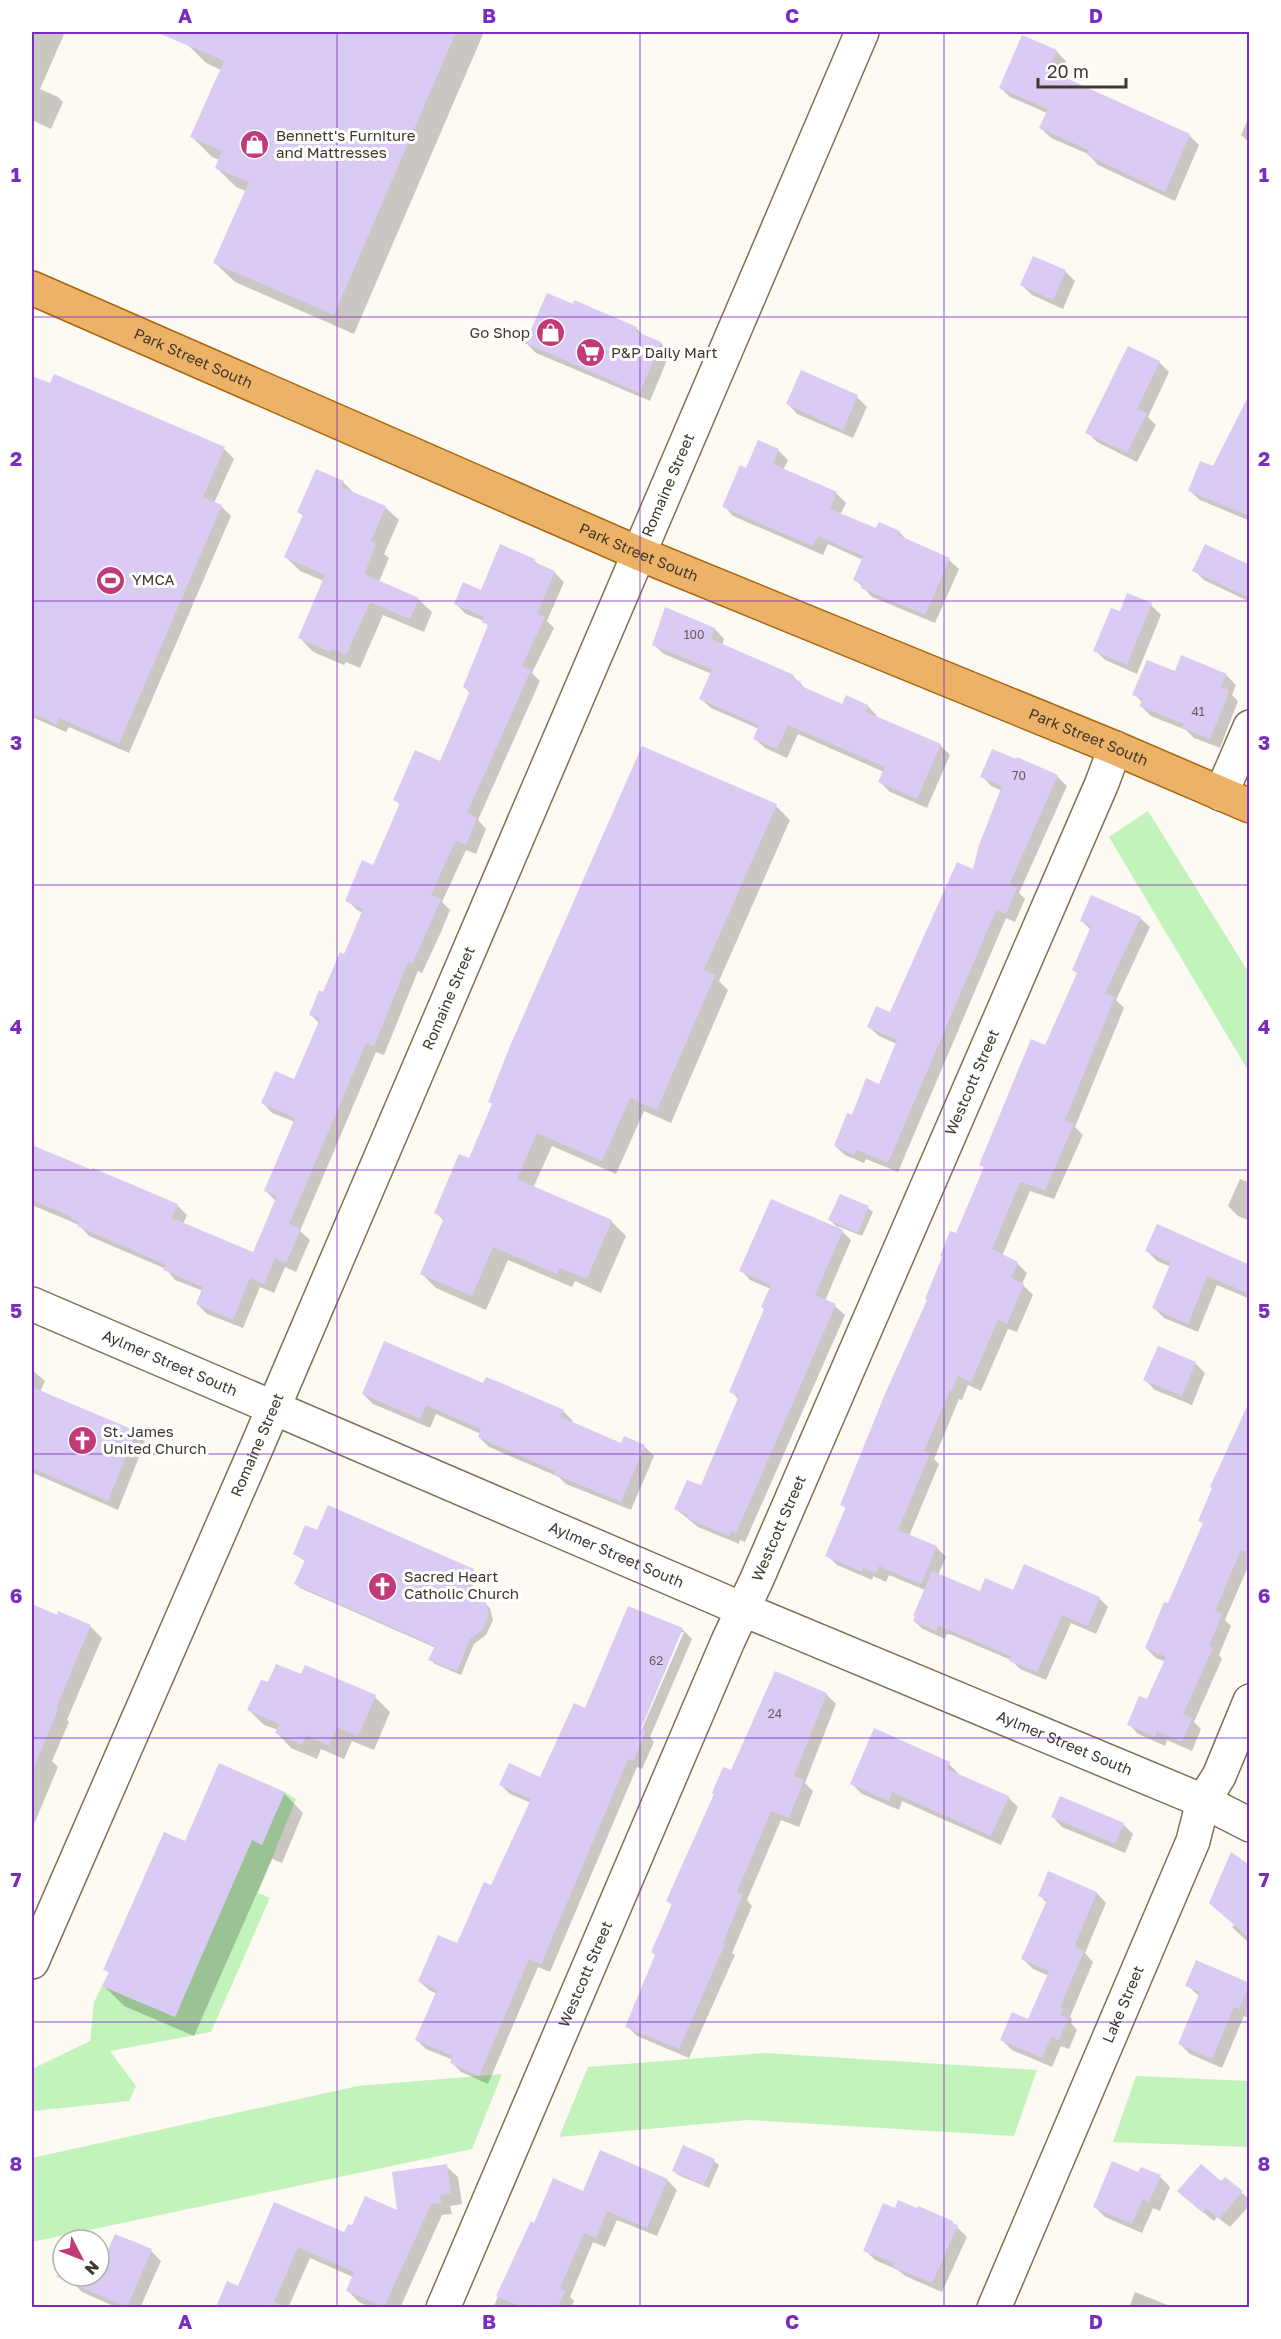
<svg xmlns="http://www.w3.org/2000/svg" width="1281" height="2339" font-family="'Golos Text',sans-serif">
	<rect width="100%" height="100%" fill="#fdf9f3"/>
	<path fill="#c2f3bb" d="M1148,811L1249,973V1072L1109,837Z
		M285,1792L296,1799L258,1893L270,1898L211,2032L110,2051L136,2086L129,2101L34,2111L32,2069L90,2041L94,2002L102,1986L175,2017L252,1840L261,1844Z
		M764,2053L1037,2070L1014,2136L748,2120L559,2137L588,2067Z
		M502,2074L472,2149L32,2242V2158L358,2086Z
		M1136,2076L1249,2081V2147L1113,2142Z"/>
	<path fill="#0003" fill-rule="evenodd" d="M32,32H65L40,89L58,97L63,102L51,129L32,120Z
		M192,32H484L354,334L235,282L215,263L246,191L236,187L217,168L220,160L212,157L192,137L221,70L206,63L187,44Z
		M1056,51L1066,61L1059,76L1189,135L1199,145L1175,201L1098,165L1088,154L1051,138L1041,128L1047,113L1010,97L1000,87Z
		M1250,115V143L1241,135Z
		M1065,271L1075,281L1063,309L1032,295L1022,285Z
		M636,328L645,337L661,343L670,353L650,401L536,353L526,343Z
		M1129,348L1160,363L1169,372L1148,417L1156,425L1137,462L1097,442L1087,432Z
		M801,372L857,397L867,407L853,438L797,414L788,404Z
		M32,378L224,449L234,459L214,503L221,506L231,516L129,753L69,727L66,732L32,717Z
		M1250,413V521L1200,500L1190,491L1214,468Z
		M759,442L778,450L788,460L783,470L836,493L846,503L840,515L877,530L899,532L908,541L949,560L959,569L935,623L872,597L855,579L863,560L828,544L823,555L733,516L724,506L747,470Z
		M343,482L356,495L385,507L399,520L384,554L389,558L379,582L418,599L432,612L424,632L383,615L360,668L346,662L344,665L313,652L300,638L324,581L300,571L286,557L304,517L299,512Z
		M534,560L541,567L554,572L564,582L547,621L554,628L532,673L540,681L478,820L486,829L476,854L466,850L442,902L450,910L441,932L422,973L418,971L384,1055L376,1052L300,1231L310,1240L296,1272L285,1267L274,1293L260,1287L243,1328L207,1314L197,1304L203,1291L175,1280L166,1269L89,1236L79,1225L32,1205V1151L33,1147L177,1205L187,1215L183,1224L254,1254L275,1200L265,1190L295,1122L272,1113L263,1103L295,1081L319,1023L310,1014L345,956L363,913L357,910L347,900L374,867L400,805L395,799L441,763L470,693L464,687L489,627L484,621L466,614L456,604L482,592Z
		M1250,566V602L1204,580L1194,570Z
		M1128,595L1151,605L1161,615L1137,674L1105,660L1095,650L1121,613Z
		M666,609L715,629L724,639L722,645L793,676L808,691L843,706H868L877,716V718L940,745L950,755L927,808L890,792L880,782L884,772L798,734L787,758L765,748L755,739L759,729L711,708L701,699L712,674L664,654L654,645Z
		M1226,675L1236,685L1232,695L1238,701L1220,748L1194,738L1186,730L1151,716L1141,706L1143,703L1134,694Z
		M982,776H1057L1067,786L1019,893L1025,899L1015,922L1006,918L898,1172L866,1159L864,1163L845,1155L835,1146L852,1117L880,1086L897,1044L879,1036L869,1027L891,1014L974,871L1002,791L991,786Z
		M776,806L790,820L719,981L728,990L671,1123L644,1111L616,1174L552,1146L533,1188L611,1221L626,1236L601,1293L575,1281L572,1287L508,1260L486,1310L436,1288L422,1274L444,1221L436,1213L470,1160Z
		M1140,918L1150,927L1116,1000L1124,1008L1075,1127L1083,1135L1054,1199L1030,1191L1002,1256L1017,1263L1027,1273L1022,1284L1033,1295L1017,1332L1008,1329L981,1391L968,1385L962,1400L959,1399L934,1459L939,1464L909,1536L936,1547L946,1557L938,1575L981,1593L1014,1592L1099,1598L1108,1607L1096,1634L1071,1623L1046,1680L1020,1669L1011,1660L952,1635L947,1634L945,1639L923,1629L914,1621L925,1590L889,1575L886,1582L873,1576L872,1580L837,1565L827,1555L847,1509L842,1505L985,1169L981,1164L1046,1047L1078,974L1073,970L1091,930L1082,921Z
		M1240,1179L1250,1183V1221L1238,1216L1228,1206Z
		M868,1208L873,1212L862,1236L837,1226L851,1240L825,1301L835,1306L845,1315L745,1542L740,1540L739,1544L698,1527L676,1509L701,1487L739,1400L731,1391L766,1310L771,1289L750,1280L741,1270L840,1230L830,1220Z
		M1147,1251L1247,1265L1250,1259V1299L1217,1285L1198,1332L1164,1318L1154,1308L1171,1267L1157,1261Z
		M1195,1363L1205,1373L1192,1405L1155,1390L1145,1380Z
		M32,1370L45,1381L40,1392L135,1432L145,1442L118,1510L33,1473L32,1478Z
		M484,1385L563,1411L573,1421L572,1424L622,1445L625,1438L644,1446L654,1456L631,1510L566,1484L559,1477L489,1447L479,1437L481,1434L436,1414L430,1428L373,1404L363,1394Z
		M1250,1424V1562L1225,1620L1231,1626L1219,1655L1222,1659L1194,1722L1201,1729L1192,1751L1167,1740L1165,1746L1138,1734L1129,1724L1148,1701L1166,1662L1156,1658L1146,1648L1169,1605L1204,1524L1200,1521Z
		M294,1554L473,1570L478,1575L471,1590L490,1608L493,1620L486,1635L474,1644L461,1675L435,1664L430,1659L436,1648L300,1588L296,1584L305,1561Z
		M32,1606L57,1617L90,1626L102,1638L67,1720L69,1722L52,1761L58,1767L32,1829Z
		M647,1614L683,1630L692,1639L650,1737L654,1742L642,1769L637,1767L550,1972L538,1967L488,2084L461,2072L452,2063L453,2060L426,2049L417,2040L437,1994L429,1990L419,1981L458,1945L492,1887L531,1803L510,1794L501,1785L541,1779ZM680,1632H684L639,1736L636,1735Z
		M306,1667L375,1697L390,1712L374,1750L352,1741L344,1759L321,1749L317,1759L291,1748L277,1733L278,1730L264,1725L249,1710L302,1676Z
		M826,1694L836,1704L805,1783L813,1791L799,1827L781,1820L747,1900L752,1906L732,1953L735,1955L689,2058L637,2036L627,2026L656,1956L673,1906L668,1901L732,1772Z
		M949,1764L959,1774L958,1775L1008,1797L1018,1807L1001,1845L902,1801L899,1810L862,1794L852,1784Z
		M284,1793L303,1813L282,1863L272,1859L194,2036L124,2006L104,1986L110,1974L105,1969L186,1843Z
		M1053,1817L1123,1824L1133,1834L1125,1853L1062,1827Z
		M1250,1867V1944L1232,1927L1235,1925Z
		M1049,1873L1097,1893L1106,1903L1085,1953L1093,1962L1070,2017L1072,2019L1071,2023L1077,2030L1069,2049L1061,2046L1052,2067L1012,2050L1002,2040L1029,2021L1049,1976L1033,1969L1023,1959L1047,1903L1039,1895Z
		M1197,1962L1250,1985L1249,2018L1244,2016L1222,2068L1190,2054L1180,2044L1200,1997L1187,1985Z
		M714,2161L719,2165L709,2188L678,2175L674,2171Z
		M446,2166L458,2177L462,2204L450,2206L452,2214L442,2215L400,2308H372L359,2302L348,2291L353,2277L310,2258L288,2308H217L228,2283L239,2288L275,2204L345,2234L353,2227L399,2212Z
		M1139,2174L1160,2177L1170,2187L1160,2211L1153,2208L1142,2233L1105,2217L1095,2207Z
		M667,2180L677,2190L657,2236L617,2220L605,2247L593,2242L570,2297L574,2301L571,2308H493L510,2269L535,2225L583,2193Z
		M1221,2183L1242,2193L1250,2200V2205L1230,2227L1217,2217L1214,2221L1189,2201Z
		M895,2210L952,2222L967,2237L942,2292L905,2276L898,2270L875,2260L865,2250Z
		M151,2251L161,2261L140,2308H118L82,2292L72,2282L75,2276H99V2258L105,2261Z
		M1135,2292L1175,2308H1129Z"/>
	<path fill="#dacbf5" d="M156,32H456L334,315L213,263L249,182L215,168L222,151L190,137L224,61Z
		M1022,35L1057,50L1048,70L1190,134L1165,192L1087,155L1089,150L1039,128L1048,109L999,88Z
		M1033,256L1066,270L1053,300L1020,285Z
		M547,293L573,304L574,300L637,327L635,331L661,342L640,393L525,343Z
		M1128,346L1160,361L1137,409L1147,413L1127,453L1085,433Z
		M801,370L858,395L843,430L786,404Z
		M54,374L225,447L203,497L222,505L119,744L59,718L56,724L32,713V376L50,383Z
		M1250,393V516L1188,491L1200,461L1213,466Z
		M758,440L779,449L773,464L837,492L830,509L876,528L879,522L900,531L898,535L950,558L925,615L861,588L862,584L853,580L863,556L818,536L813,546L722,507L740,465L746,468Z
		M316,469L344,481L341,487L386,506L371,541L376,544L364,574L419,598L410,619L370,602L346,655L332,649L330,652L298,638L325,575L284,557L303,515L297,512Z
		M500,544L535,559L534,562L555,571L537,614L545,617L522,666L531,670L467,813L477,818L466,845L456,841L445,863L431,895L441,899L431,922L412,964L408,962L374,1046L366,1043L289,1224L301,1229L286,1263L275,1258L264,1284L250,1278L233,1320L196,1304L203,1287L163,1270L166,1265L77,1226L79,1222L71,1219L72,1217L32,1200V1145L92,1170L93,1168L178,1204L172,1218L253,1252L277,1196L264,1191L295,1118L261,1103L275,1071L294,1079L320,1019L309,1015L319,990L323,992L340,952L344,954L363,909L345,901L362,860L373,865L400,803L393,800L415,750L440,761L470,691L463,687L488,625L482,622L484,617L454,604L463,582L481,590Z
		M1205,544L1250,565V598L1192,571Z
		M1127,593L1152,603L1127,665L1093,651L1111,608L1120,611Z
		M665,607L715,628L711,639L794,675L792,678L801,682L799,685L842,704L846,695L868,705L866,712L941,744L917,799L878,782L885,767L788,725L777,749L753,739L759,725L699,699L712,669L652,645Z
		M1181,655L1227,674L1221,687L1229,690L1226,700L1210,739L1182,728L1184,724L1139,706L1143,699L1132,695L1147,660L1175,671Z
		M642,746L777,804L704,970L715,975L657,1110L630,1098L602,1161L537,1133L517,1179L612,1220L587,1279L560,1268L557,1274L493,1247L472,1296L420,1274L444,1218L434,1213L459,1154L469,1158L492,1104L488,1102L510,1046Z
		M992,749L1016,759L1017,757L1058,775L1009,885L1017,888L1006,914L996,910L888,1163L857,1150L854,1155L834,1146L847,1113L852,1115L866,1078L879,1084L897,1040L867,1027L876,1006L890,1012L957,862L973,869L979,845L1002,786L980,777Z
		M1091,895L1141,917L1105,993L1115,997L1065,1120L1074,1124L1045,1190L1020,1182L992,1249L1018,1262L1011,1278L1024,1284L1007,1324L998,1320L971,1382L958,1376L952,1391L950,1390L924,1451L930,1453L898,1530L937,1546L921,1584L879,1566L876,1573L863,1568L862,1572L825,1556L846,1507L840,1505L885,1394L927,1300L925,1299L942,1257L940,1256L950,1231L956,1233L984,1167L979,1165L1031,1039L1045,1045L1077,973L1072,970L1091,926L1080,921Z
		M840,1194L869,1206L858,1233L828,1220Z
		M771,1199L843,1230L815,1295L836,1304L736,1533L731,1531L729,1536L687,1518L688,1515L674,1509L687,1480L701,1485L739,1396L729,1392L764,1309L761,1307L771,1285L739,1271Z
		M1157,1224L1250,1265V1294L1207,1276L1188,1324L1152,1308L1171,1262L1145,1251Z
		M384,1341L483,1383L486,1377L501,1383L564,1410L561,1417L621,1443L624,1436L645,1445L621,1502L554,1474L555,1471L478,1437L481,1429L426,1405L420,1419L362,1394Z
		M1158,1346L1196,1362L1182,1396L1143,1380Z
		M32,1387L136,1431L108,1501L32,1468Z
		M1250,1400V1553L1241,1550L1215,1611L1222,1614L1209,1646L1213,1648L1183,1714L1192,1718L1182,1742L1157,1731L1155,1737L1127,1725L1139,1696L1147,1699L1166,1657L1145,1648L1164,1602L1168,1603L1203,1523L1198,1521L1212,1488L1210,1487Z
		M328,1505L474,1569L467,1585L486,1602L489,1615L482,1630L470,1639L457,1671L428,1660L435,1646L294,1584L305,1560L293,1554L305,1525L317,1530Z
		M1024,1564L1100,1597L1088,1626L1062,1615L1037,1672L1009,1661L1011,1656L942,1627L938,1626L936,1631L913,1621L915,1616H913L932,1571L980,1591L985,1578L1013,1590Z
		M32,1604L57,1615L58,1611L91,1625L56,1708L58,1709L32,1772Z
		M628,1606L683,1628L641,1729L646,1731L633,1761L628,1759L541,1964L529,1959L479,2076L450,2063L453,2056L415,2040L437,1990L418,1981L438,1935L457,1943L484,1882L491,1885L531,1799L499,1785L509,1763L540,1777L574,1703L585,1708Z
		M276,1664L301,1674L305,1665L376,1695L358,1736L337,1727L329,1746L306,1735L302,1745L275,1733L279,1724L247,1710L261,1680L268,1682Z
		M775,1671L827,1693L794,1776L804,1780L789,1818L771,1811L737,1892L743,1894L723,1943L725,1944L679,2049L625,2027L655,1955L651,1952L672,1904L666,1901L714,1794L712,1793L723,1767L731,1770Z
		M874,1728L950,1762L947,1769L1009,1796L991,1836L892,1792L889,1801L850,1784Z
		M219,1763L285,1792L262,1845L252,1840L175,2017L102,1986L109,1972L103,1970L164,1832L185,1841Z
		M1060,1796L1124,1823L1115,1844L1051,1817Z
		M1231,1852L1250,1865V1939L1209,1903Z
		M1048,1871L1097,1892L1076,1942V1948L1084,1951L1060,2007L1063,2008L1060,2015L1068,2018L1059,2040L1051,2037L1042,2058L1000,2040L1012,2012L1028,2019L1049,1971L1021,1959L1047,1900L1038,1896Z
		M1196,1960L1250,1983L1239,2009L1234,2007L1212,2059L1178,2044L1200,1992L1185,1986Z
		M683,2145L715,2159L704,2185L672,2171Z
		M600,2150L668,2179L647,2228L607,2211L596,2238L584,2233L560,2288L565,2291L558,2307H522L496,2296L531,2221L534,2223L553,2178L583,2191Z
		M1112,2161L1138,2172L1141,2167L1161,2175L1149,2202L1143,2199L1132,2224L1093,2207Z
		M447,2164L451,2193L440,2195L441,2203L431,2204L384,2307L346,2291L354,2272L298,2247L274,2302L285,2307H216L227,2281L238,2286L274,2202L344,2232L348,2224L352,2225L365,2196L397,2210L392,2172Z
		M1201,2164L1221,2181L1225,2177L1243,2191L1219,2219L1206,2208L1203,2213L1177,2191Z
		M898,2200L917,2208L918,2206L953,2221L952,2223L958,2225L932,2283L893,2267L894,2263L863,2251L883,2203L895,2208Z
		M115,2234L152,2249L127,2307L55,2276H99V2257L104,2259Z"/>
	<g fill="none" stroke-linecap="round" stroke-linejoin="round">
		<defs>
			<g id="minor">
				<path d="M1221,794L1250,727"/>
				<path id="s1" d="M32,1304L742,1609L1203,1801L1250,1825"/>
				<path id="s2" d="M32,1962L258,1444L862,32"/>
				<path id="s3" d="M443,2308L728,1641L757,1579L1102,783L1115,748"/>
				<path id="s4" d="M994,2308L1193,1841L1203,1801L1219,1776L1250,1701"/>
			</g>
			<g id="major">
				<path id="s5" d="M32,288L640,554L1115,748L1250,806"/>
			</g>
		</defs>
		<use href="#minor" stroke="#827055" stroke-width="36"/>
		<use href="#major" stroke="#a76610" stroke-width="36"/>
		<use href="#minor" stroke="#fff" stroke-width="33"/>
		<use href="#major" stroke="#ecb267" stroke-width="33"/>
	</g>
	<path fill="none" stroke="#7b2cbf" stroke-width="1.5" stroke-opacity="0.55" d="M337,32V2308M640,32V2308M944,32V2308M32,317H1250M32,601H1250M32,885H1250M32,1170H1250M32,1454H1250M32,1738H1250M32,2022H1250"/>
	<defs>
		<symbol id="shop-disc" viewBox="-11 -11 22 22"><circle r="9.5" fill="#c13b7b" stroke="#fff"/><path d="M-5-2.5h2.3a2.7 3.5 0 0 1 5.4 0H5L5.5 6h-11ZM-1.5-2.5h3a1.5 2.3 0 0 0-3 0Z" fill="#fff"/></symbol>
		<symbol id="supermarket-disc" viewBox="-11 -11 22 22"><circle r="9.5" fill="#c13b7b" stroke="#fff"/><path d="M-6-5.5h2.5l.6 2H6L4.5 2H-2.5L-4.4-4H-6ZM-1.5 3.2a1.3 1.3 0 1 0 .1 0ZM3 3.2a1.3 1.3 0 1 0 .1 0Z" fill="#fff"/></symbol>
		<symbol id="stadium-disc" viewBox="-11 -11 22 22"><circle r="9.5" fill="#c13b7b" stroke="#fff"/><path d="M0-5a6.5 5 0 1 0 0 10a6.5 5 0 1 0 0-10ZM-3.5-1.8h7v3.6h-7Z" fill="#fff"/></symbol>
		<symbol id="church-disc" viewBox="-11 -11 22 22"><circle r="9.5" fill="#c13b7b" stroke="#fff"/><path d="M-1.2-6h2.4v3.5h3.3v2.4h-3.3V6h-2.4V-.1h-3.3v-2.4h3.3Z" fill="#fff"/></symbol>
	</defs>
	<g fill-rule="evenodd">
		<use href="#shop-disc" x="238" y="128" width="33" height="33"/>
		<use href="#shop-disc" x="534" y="316" width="33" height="33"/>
		<use href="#supermarket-disc" x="574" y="336" width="33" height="33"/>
		<use href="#stadium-disc" x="94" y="564" width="33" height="33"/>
		<use href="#church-disc" x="66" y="1424" width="33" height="33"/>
		<use href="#church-disc" x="366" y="1570" width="33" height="33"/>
	</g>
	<g text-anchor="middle" stroke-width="6" stroke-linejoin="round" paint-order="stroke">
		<g font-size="12" fill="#665d5e">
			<text x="694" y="639">100</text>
			<text x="1198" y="716">41</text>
			<text x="1019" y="780">70</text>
			<text x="656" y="1665">62</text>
			<text x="775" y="1718">24</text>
		</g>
		<g font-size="15" fill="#40382c" stroke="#fff" text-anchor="start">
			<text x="276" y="141">Bennett's Furniture<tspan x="276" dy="17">and Mattresses</tspan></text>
			<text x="530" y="338" text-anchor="end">Go Shop</text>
			<text x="611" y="358">P&amp;P Daily Mart</text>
			<text x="132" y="585">YMCA</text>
			<text x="103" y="1437">St. James<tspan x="103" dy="17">United Church</tspan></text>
			<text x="404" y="1582">Sacred Heart<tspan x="404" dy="17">Catholic Church</tspan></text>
		</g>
		<g font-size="15" fill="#40382c" stroke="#fff">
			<text dy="5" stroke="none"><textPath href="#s5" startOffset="176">Park Street South</textPath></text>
			<text dy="5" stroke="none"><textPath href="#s2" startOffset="1608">Romaine Street</textPath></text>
			<text dy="5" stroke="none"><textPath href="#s5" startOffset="662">Park Street South</textPath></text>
			<text dy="5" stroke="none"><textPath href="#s5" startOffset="1148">Park Street South</textPath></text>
			<text dy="5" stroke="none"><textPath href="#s2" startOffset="1050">Romaine Street</textPath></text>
			<text dy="5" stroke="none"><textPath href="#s3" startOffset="1335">Westcott Street</textPath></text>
			<text dy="5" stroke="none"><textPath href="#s1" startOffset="150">Aylmer Street South</textPath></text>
			<text dy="5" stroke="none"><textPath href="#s2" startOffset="564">Romaine Street</textPath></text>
			<text dy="5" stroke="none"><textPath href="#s3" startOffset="849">Westcott Street</textPath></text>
			<text dy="5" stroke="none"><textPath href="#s1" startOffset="636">Aylmer Street South</textPath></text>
			<text dy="5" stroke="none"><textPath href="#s1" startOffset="1122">Aylmer Street South</textPath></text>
			<text dy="5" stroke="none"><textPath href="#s3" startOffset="363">Westcott Street</textPath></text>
			<text dy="5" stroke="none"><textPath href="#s4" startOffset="330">Lake Street</textPath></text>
		</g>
	</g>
	<rect width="1281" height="2339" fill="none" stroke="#ffffff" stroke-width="66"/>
	<g transform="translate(81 2258) rotate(132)"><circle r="28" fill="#ffffff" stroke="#b3afab" stroke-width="1.5"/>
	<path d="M0-4.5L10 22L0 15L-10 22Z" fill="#c13b7b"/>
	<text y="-9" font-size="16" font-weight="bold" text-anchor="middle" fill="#40382c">N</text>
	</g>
	<path d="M1038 78v9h88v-9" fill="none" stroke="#40382c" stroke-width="3"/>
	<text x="1047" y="78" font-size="18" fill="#40382c" stroke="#ffffff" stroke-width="4.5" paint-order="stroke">20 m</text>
	<rect x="33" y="33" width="1215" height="2273" fill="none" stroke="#7b2cbf" stroke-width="2"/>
	<g font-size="20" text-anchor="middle" font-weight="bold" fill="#7b2cbf">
		<text x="185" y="23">A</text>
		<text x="489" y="23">B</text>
		<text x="792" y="23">C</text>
		<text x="1096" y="23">D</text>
		<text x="16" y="182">1</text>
		<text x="1264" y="182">1</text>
		<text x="16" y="466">2</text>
		<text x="1264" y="466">2</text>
		<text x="16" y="750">3</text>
		<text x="1264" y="750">3</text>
		<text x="16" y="1034">4</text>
		<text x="1264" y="1034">4</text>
		<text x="16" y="1318">5</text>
		<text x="1264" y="1318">5</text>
		<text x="16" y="1603">6</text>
		<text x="1264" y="1603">6</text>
		<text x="16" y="1887">7</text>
		<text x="1264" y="1887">7</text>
		<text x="16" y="2171">8</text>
		<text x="1264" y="2171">8</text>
		<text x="185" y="2329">A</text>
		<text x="489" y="2329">B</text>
		<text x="792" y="2329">C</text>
		<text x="1096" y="2329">D</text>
	</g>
</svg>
